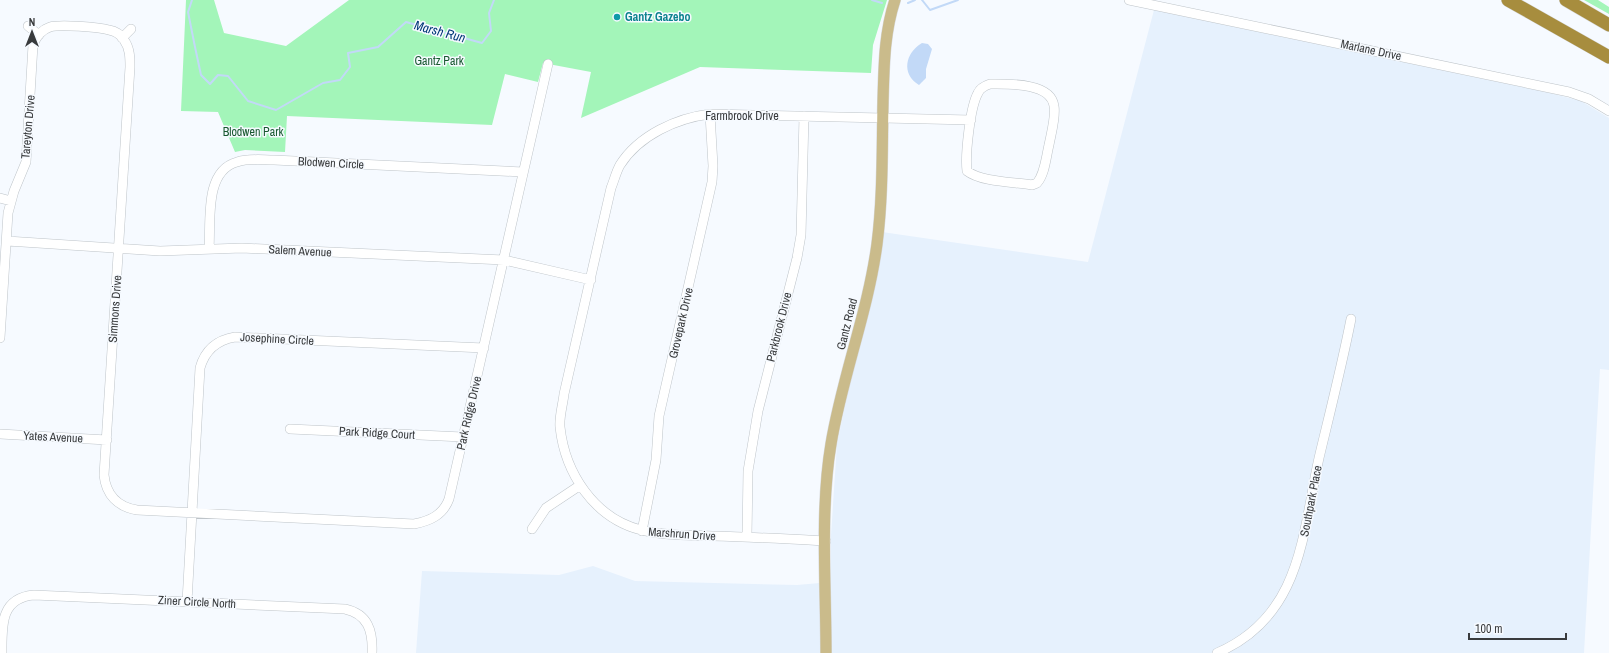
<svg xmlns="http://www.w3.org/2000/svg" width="1609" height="653" font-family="'Archivo Narrow',sans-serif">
	<rect width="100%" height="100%" fill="#f6faff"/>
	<path fill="#e6f1fd" d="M1154,10L1546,92L1581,101L1609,118V370L1600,369L1584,653H416L422,571L559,575L593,566L635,581L797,585L831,582V535L837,444L882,232L1088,262Z"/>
	<path fill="#a3f5b9" d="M186,0H214L224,33L286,46L349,0H887L873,45L871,73L700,67L581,118L591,72L543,63L538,82L505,74L492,125L287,116L285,152L245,150L235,152L218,112L181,111Z
		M1584,0H1598L1609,7V14Z"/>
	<path fill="#c2d9f7" d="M922,43L928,44L932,49L926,69V78L919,85C901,74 905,53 922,43Z"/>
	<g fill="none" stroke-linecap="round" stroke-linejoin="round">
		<path stroke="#c2d9f7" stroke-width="2" d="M192,0L188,12L195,47L201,75L210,84L218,75L228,76L248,101L276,110L323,83L340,80L350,67L348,53L378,47L406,22L482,43L491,31L489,13L494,0
			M872,0L882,3
			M922,0L930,10L958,0
			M908,3L915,0"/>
		<defs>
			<path id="minor" d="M1129,0L1569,92L1589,99L1609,111
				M28,26L39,35
				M122,38L131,29
				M990,84C1007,84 1051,82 1054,106C1056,117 1051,134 1049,145C1046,157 1045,174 1037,183L1032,185C1014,182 981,182 967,171C965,155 970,107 978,93C980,88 984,86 990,84Z
				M0,198L11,201
				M7,241L160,251L242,248L504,260L591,280
				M209,249C211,221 204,171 237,162C249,158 262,160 274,160L523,172
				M0,338L8,213L14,191L26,162L33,45C36,37 41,30 50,27C59,24 99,27 109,30C115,31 121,35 124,40C130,48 130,58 130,67L104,475C106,495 118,507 137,510L414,524C430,521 443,515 449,499L548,64
				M290,429L463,437
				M0,434L107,440
				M532,529L546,508L579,486
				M642,531L656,460L659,416L712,182L713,166L710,114
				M747,537L748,471L758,411L797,258L801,235L804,116
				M826,541C788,539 751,537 713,536C690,535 664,536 641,530C594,518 565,473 560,427C559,417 563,404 564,394L611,188C614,181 616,172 620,165C639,135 677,118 710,114L971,120
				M187,602L200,368C205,350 217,340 235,337L484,348
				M2,653C2,626 0,598 34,595L345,609C368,614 373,631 372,653
				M1217,653C1302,616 1302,535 1319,458C1330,412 1342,365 1351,319"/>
			<path id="major" d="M826,653C826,586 820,509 831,444C842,377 868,312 877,244C883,197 882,149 883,102C884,67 884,33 895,0"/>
			<path id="highway" d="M1508,0L1609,57
				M1566,0L1609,25"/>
		</defs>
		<use href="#minor" stroke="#bec4c9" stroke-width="10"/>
		<use href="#major" stroke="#d7d8d8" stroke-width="12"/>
		<use href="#highway" stroke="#d7d8d8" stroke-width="14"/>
		<use href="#minor" stroke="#fff" stroke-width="9"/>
		<use href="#major" stroke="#cabb8b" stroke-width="11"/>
		<use href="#highway" stroke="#a78d3e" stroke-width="13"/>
	</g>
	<circle fill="#0f9aa8" stroke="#f6faff" stroke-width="1.5" cx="617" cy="17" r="4"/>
	<g text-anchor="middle" stroke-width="3" stroke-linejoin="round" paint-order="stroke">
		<g font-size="12" font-weight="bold" fill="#0d838f" stroke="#f6faff" text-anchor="start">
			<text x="625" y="21">Gantz Gazebo</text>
		</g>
		<g font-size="12" fill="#393b3d" stroke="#f6faff">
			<text transform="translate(1371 50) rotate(12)" y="4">Marlane Drive</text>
			<text x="742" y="120">Farmbrook Drive</text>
			<text transform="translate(28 127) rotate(-85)" y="4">Tareyton Drive</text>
			<text transform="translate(331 163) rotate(3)" y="4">Blodwen Circle</text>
			<text transform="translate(300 251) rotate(3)" y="4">Salem Avenue</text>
			<text transform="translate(115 309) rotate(-86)" y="4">Simmons Drive</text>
			<text transform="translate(681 323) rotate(-77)" y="4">Grovepark Drive</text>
			<text transform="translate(847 324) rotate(-76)" y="4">Gantz Road</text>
			<text transform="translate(779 327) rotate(-76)" y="4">Parkbrook Drive</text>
			<text transform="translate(277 339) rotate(3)" y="4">Josephine Circle</text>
			<text transform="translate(469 413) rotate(-77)" y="4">Park Ridge Drive</text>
			<text transform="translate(377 433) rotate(3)" y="4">Park Ridge Court</text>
			<text transform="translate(53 437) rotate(3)" y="4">Yates Avenue</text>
			<text transform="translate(1311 501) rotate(-79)" y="4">Southpark Place</text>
			<text transform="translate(682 534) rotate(4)" y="4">Marshrun Drive</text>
			<text transform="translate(197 602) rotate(3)" y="4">Ziner Circle North</text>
		</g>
		<g font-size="12" fill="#185830" stroke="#f6faff">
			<text x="439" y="65">Gantz Park</text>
			<text x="253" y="136">Blodwen Park</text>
		</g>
		<g font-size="13" font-style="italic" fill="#003777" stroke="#f6faff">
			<text transform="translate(440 31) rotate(15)" y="5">Marsh Run</text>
		</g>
	</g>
	<g transform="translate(32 32)" stroke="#f6faff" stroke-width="3" paint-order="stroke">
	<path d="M0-3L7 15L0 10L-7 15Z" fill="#393b3d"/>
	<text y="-6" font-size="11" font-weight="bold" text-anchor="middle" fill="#393b3d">N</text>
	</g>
	<path d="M1469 633v6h97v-6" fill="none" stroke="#393b3d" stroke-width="2"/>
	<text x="1475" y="633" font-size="12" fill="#393b3d" stroke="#f6faff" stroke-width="3" paint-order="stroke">100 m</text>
</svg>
